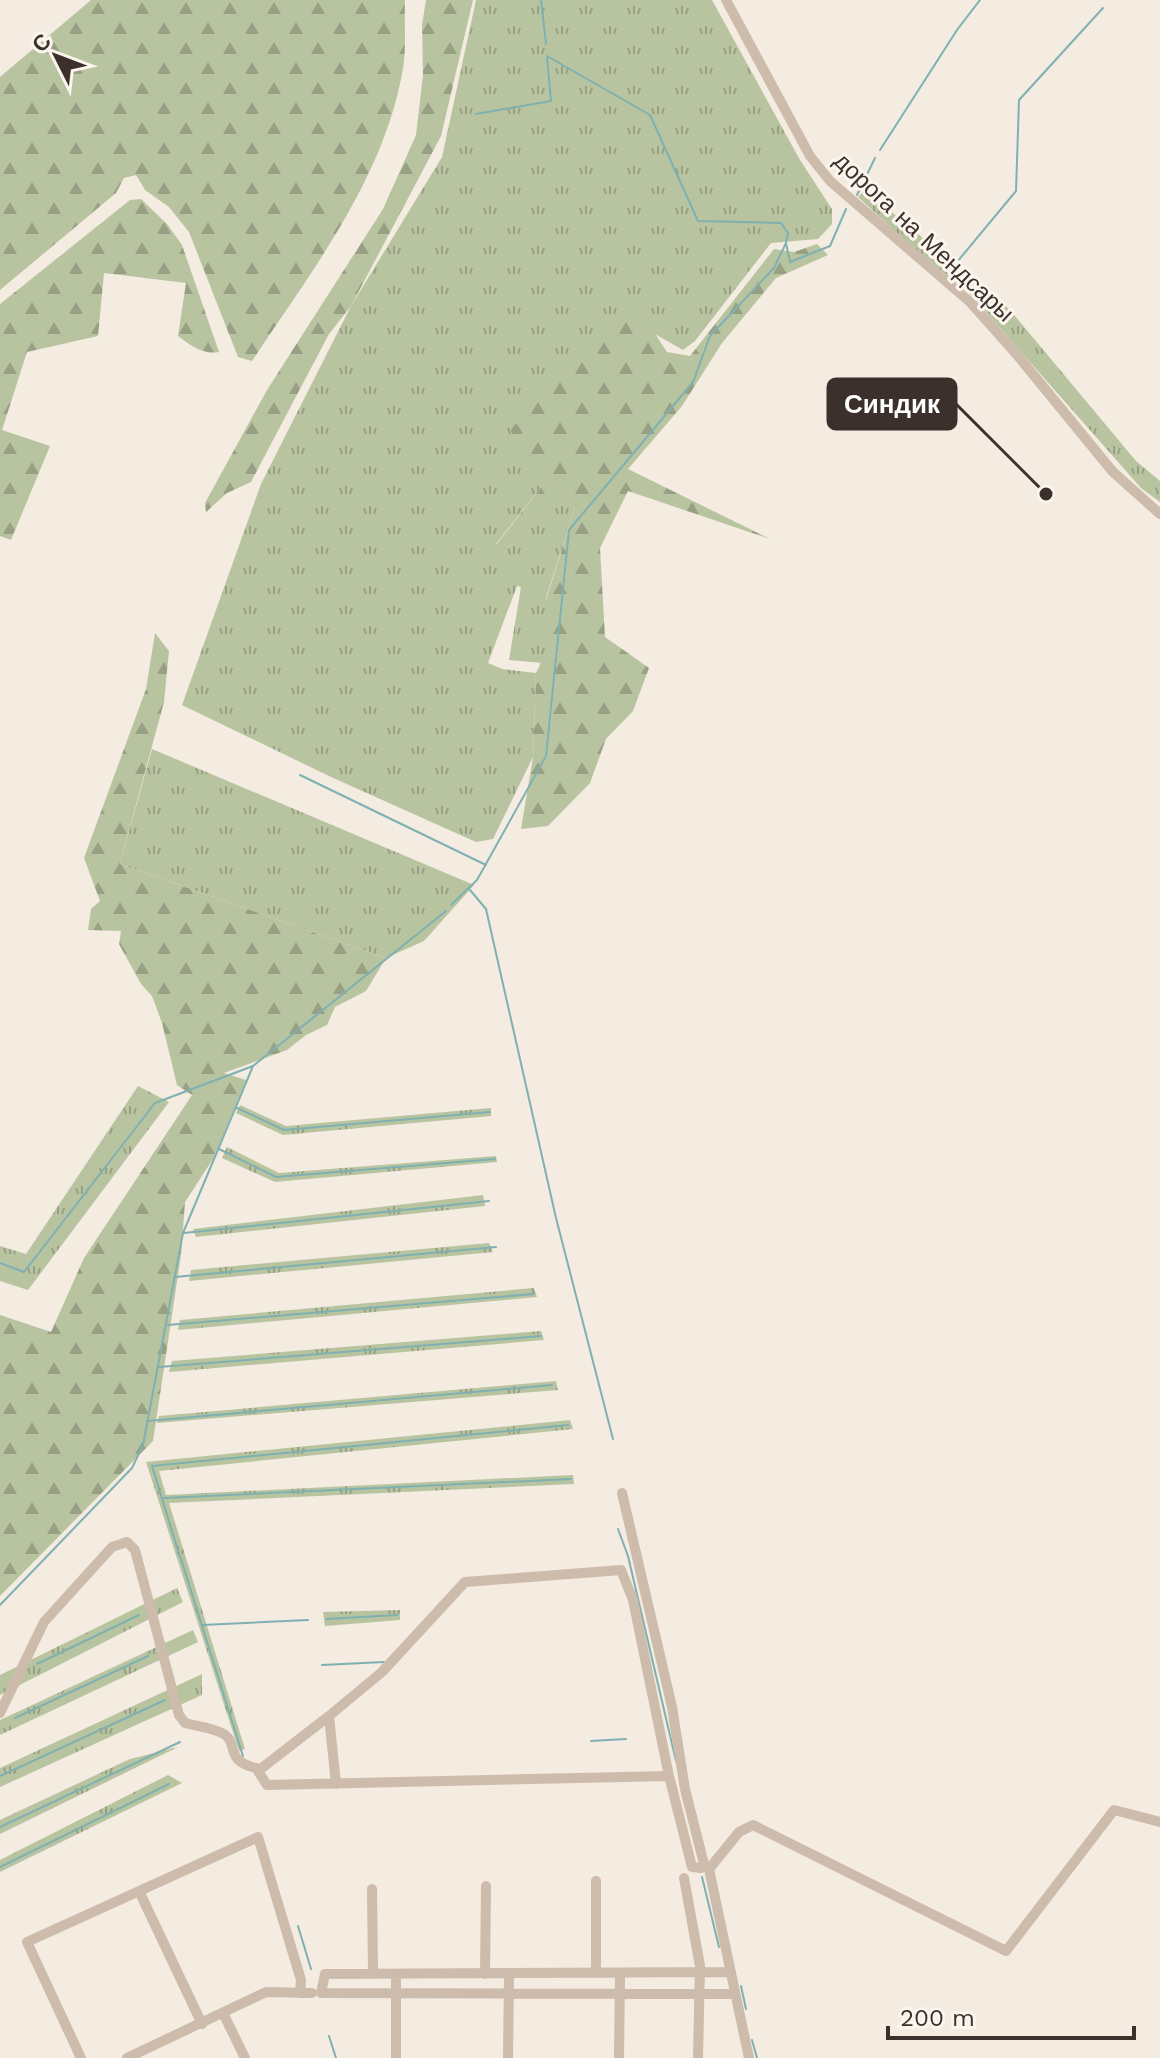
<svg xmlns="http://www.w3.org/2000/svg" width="1160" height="2058" font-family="'Work Sans',sans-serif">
	<defs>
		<pattern id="grass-tufts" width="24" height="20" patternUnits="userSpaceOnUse" patternTransform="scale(2)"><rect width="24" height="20" fill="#b8c4a0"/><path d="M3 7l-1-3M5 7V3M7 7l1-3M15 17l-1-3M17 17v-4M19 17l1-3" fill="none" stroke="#97a083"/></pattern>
		<pattern id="forest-firs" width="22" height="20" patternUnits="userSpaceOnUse" patternTransform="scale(2)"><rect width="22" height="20" fill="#b8c4a0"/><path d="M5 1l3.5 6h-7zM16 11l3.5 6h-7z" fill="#97a083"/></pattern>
	</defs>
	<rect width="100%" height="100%" fill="#f4ebe1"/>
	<path fill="url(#grass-tufts)" d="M476,0H712L800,160L832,209V224L818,239L771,243L695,341L683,350L653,333L546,481L496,544L503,554L555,492L575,508L546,598V652L542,663L509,660L521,587L517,586L488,663L502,669L536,673L533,757L493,839L476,842L331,777L182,705L261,484L351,306L442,157Z
		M865,190L1010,310L1136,461L1160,481V502L1141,488L970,294L909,244L858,197Z
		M152,749L474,885L424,941L386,958L120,864Z
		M138,1086L169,1102L28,1290L0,1281V1246L26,1254Z
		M240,1105L286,1126L491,1108V1116L283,1135L236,1113Z
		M227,1147L279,1173L496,1156L497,1162L275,1182L222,1158Z
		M483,1195L485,1206L196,1237L193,1229Z
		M489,1243L493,1252L189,1281L191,1270Z
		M534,1288L537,1297L178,1330L180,1320Z
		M541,1331L544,1340L169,1372L172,1361Z
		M556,1381L558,1390L157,1423L159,1416Z
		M570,1420L573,1429L159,1471L166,1495L573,1475L574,1484L169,1503L245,1749L239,1751L146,1462Z
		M177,1588L183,1602L0,1695V1675Z
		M400,1610V1620L325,1626L323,1612Z
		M193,1630L198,1642L0,1735V1720Z
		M202,1674V1695L0,1787V1768Z
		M178,1747L0,1834V1820L130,1759Z
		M168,1775L182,1783L0,1872V1860Z"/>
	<path fill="url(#forest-firs)" d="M91,0H405C404,24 407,51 402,74C382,181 311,272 252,361L238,357L189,232L169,207L145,190L136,175L124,178L116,193L0,290V77Z
		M426,0H473L441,136L351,306L329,334L251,482L227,493L206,512L205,503L267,390L383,209L416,135L423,75L422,25Z
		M141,199L167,224L182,245L219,352C203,355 190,345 178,336L186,283L104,273L98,336L27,352L2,430L50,446L11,540L0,536V304L130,200Z
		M817,244L828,255L776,278L722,343L682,406L628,469L770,539L628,491L600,548L605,637L649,668L633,711L606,739L590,783L548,826L521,829L533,757L536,673L546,652V600L575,508L555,493L502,555L496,545L546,481L510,430L634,302L667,352L690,356L774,249L794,252Z
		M155,633L169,651L164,702L120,864L386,958L366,991L335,1007L327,1025L306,1035L287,1050L224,1073L246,1080L213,1159L185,1202L181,1255L153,1441L0,1596V1315L51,1332L84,1258L192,1095L177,1085L162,1023L152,996L141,984L119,944L121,931L88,930L91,909L100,901L84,858L146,689Z"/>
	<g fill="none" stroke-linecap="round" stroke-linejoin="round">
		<path stroke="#7fb0b2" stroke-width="2" d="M541,0L546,44
			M547,56L650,115L698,221L781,223L788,233L786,242
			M476,114L551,101L547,57
			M880,150L957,30L980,0
			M857,195L875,158
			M957,262L1016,191L1019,100L1103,8
			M300,775L486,865
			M470,890L486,909L556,1218L613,1439
			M451,905L477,880L546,756L569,530L693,382L710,336L774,268L786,243L790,262L830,246L846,209
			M237,1108L284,1130L490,1112
			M219,1149L276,1177L495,1159
			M184,1233L489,1201
			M0,1263L24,1272L155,1103L253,1066L446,911
			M175,1277L496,1247
			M168,1325L533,1294
			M159,1367L541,1336
			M148,1421L552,1385
			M164,1498L571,1479
			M618,1529L628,1556L676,1761
			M180,1557L152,1466L568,1425
			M181,1559L243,1756
			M0,1605L132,1468L143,1445L183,1233L253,1066
			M326,1619L397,1615
			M202,1625L308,1620
			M37,1664L139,1615
			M322,1665L384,1662
			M15,1718L148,1656
			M591,1741L626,1739
			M0,1776L165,1700
			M0,1827L180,1742
			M0,1867L169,1784
			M702,1877L719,1947
			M298,1926L311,1969
			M741,1986L746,2009
			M329,2036L336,2058
			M752,2040L757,2058"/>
		<path stroke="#cdbbac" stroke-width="10" d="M726,0L810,156L830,181L970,302L1018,356L1113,472L1160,514
			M622,1493L672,1707L685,1789L704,1864
			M0,1713L44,1622L112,1547L127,1542L135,1550L179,1715L185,1723C196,1726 214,1728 224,1734C240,1745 222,1761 260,1769
			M329,1716L258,1771L267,1785L669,1776
			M336,1784L329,1716L382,1672L465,1582L621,1570L633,1600L669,1776L692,1867L701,1868L704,1864L709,1869L749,2058
			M709,1869L739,1832L753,1825L1006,1951L1114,1810L1160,1822
			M684,1878L700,1966L698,2058
			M596,1881V1973
			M372,1889L373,1974
			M139,1891L202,2024
			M731,1972L325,1974L321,1993L735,1994
			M485,1974L486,1886
			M223,2013L245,2058
			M81,2058L27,1942L258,1837L301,1980L300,1993
			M127,2058L266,1992L312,1993
			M396,2058V1974
			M508,2058L509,1974
			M619,2058L620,1973"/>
	</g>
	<g text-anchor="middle" stroke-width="6" stroke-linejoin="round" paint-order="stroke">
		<g font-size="24" fill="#3b302b" stroke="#fbf5ee">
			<text transform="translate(924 237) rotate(43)" y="8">дорога на Мендсары</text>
		</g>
	</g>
	<path fill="none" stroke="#3b302b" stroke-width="3" d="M1046 494L956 404"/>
	<circle fill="#3b302b" stroke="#fbf5ee" stroke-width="3" cx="1046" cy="494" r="8"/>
	<rect fill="#3b302b" stroke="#3b302b" stroke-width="3" x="828" y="379" width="128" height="50" rx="8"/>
	<g font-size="26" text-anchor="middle" font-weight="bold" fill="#fff">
		<text x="892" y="413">Синдик</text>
	</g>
	<g transform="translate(56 56) rotate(312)" stroke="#fbf5ee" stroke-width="6" paint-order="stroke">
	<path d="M0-6L14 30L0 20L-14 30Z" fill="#3b302b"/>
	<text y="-12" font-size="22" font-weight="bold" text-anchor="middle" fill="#3b302b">С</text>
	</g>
	<path d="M888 2026v12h246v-12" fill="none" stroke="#3b302b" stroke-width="4"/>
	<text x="900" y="2026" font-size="24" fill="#3b302b" stroke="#fbf5ee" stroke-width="6" paint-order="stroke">200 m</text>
</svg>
